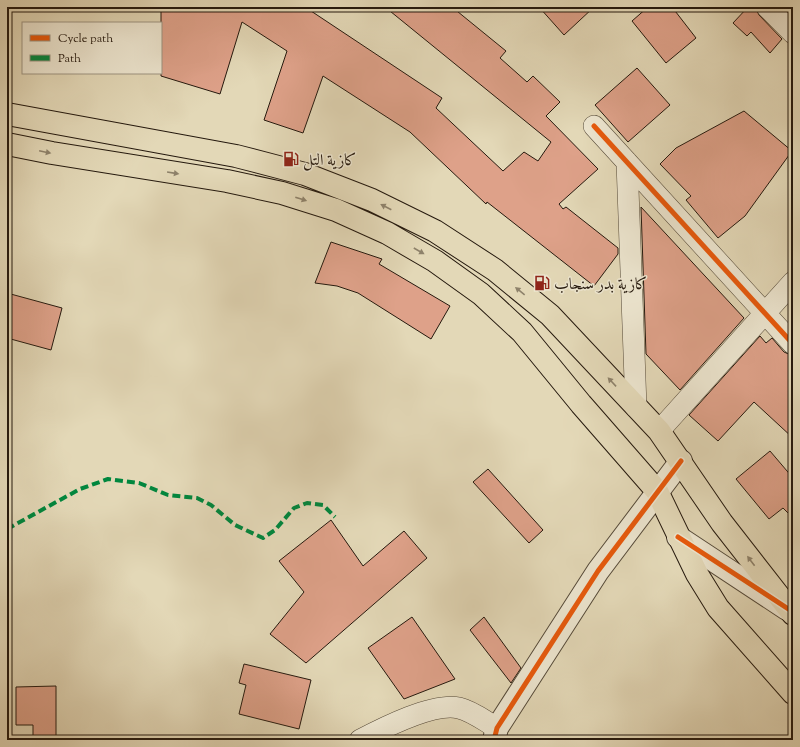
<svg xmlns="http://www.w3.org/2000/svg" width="800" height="747" font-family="'Sorts Mill Goudy',Amiri,serif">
	<rect width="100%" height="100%" fill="#e3d8b7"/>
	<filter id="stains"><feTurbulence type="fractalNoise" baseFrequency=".005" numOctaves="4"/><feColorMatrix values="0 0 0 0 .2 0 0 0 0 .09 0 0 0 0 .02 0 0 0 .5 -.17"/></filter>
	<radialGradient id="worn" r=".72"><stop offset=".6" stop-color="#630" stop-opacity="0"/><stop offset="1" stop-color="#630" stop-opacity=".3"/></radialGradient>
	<path fill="#dea189" stroke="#25190e" d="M161,7H305L442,98L436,108L503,171L524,152L538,161L551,142L385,7H452L506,51L500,58L527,82L533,76L560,102L546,116L598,169L559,204L563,209L566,207L618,248V254L594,286L487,202L486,204L410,132L323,76L303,133L264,120L287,51L242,22L220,94L161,76Z
		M539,7H594L564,35Z
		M648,7H672L696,38L666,63L632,21Z
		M748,7H755L759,15L782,39L770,53L751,32L747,36L733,23Z
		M784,7H793V16Z
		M637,68L670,105L628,142L595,105Z
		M744,111L792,151L745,216L718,238L686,200L691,196L660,164L676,148Z
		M641,207L744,318L680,390L646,354Z
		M331,242L382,259L379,264L450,306L431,339L358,293L337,286L315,283Z
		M7,293L62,308L51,350L7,338Z
		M760,336L766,343L772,338L784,352L793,356V438L754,402L718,441L689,415Z
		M770,451L793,478V518L783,508L769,519L736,479Z
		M488,469L543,530L529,543L473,482Z
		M331,520L363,566L404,531L427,558L306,663L270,634L304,592L279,561Z
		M412,617L455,679L404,699L368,648Z
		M484,617L521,668L511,683L470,630Z
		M244,664L311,680L299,729L239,714L246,685L239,683Z
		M56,686V740H33V725H16V687Z"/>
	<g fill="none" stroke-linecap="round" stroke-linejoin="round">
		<defs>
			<path id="minor" d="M767,7L793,33
				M594,126L793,344
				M627,162L636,407
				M659,431L793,282
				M360,740C383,728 434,702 459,708C472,711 485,721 497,728"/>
			<path id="tertiary" d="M678,537L787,609
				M494,740L497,728L598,571L681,461"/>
			<path id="primary" d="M7,114L236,156L305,174L372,200L435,231L495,270L550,315L659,431L722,523L793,614
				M7,144L52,153L227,181L282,193L336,210L387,233L435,261L481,294L522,332L581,404L657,491L697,574L718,608L793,693"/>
		</defs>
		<use href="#minor" stroke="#544938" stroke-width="22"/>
		<use href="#tertiary" stroke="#544938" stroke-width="24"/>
		<use href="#primary" stroke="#25190e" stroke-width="24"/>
		<use href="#minor" stroke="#ede6d0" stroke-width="21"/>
		<use href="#tertiary" stroke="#ede6d0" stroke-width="22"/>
		<use href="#primary" stroke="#e3d8b7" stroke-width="22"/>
		<path stroke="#00873e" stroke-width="4" stroke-dasharray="8 4" stroke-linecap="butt" d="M7,529L80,489L108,479L139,483L168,495L197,498L211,505L235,525L263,538L275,530L294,508L307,503L323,505L335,517"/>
		<defs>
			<path id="cycleway" d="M594,126L793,344
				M678,537L793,612
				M494,740L497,728L598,571L681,461"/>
		</defs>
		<use href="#cycleway" stroke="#ede6d0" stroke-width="8"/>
		<use href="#cycleway" stroke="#e8590c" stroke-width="5"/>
	</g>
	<defs><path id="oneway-solid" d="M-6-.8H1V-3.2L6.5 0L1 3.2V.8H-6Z"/></defs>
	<g fill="#8e826b">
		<use href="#oneway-solid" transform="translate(45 152) rotate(12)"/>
		<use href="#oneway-solid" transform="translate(173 173) rotate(9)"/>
		<use href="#oneway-solid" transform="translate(301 199) rotate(18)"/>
		<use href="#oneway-solid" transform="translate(386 207) rotate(-153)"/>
		<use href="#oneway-solid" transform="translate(419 251) rotate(30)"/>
		<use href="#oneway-solid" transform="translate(520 291) rotate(-141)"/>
		<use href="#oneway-solid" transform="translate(612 382) rotate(-133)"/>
		<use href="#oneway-solid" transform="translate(751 561) rotate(-127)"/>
	</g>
	<defs>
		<symbol id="fuel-bare" viewBox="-9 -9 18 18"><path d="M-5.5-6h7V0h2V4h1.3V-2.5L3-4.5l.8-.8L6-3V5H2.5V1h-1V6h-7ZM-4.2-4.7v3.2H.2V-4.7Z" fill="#8f2418" stroke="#ede6d0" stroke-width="2.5" paint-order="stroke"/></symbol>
	</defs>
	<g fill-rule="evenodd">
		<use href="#fuel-bare" x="280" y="148" width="22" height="22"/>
		<use href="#fuel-bare" x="531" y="272" width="22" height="22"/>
	</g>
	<g text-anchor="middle" stroke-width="3" stroke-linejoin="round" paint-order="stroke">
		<g font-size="16" fill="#25190e" stroke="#ede6d0" text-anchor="start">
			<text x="303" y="165">كازية التل</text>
			<text x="554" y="289">كازية بدر سنجاب</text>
		</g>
	</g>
	<rect width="800" height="747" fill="none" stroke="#e3d8b7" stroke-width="24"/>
	<rect x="8" y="8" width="784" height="731" fill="none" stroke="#25190e" stroke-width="2"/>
	<rect x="12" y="12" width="776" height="723" fill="none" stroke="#25190e"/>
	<rect x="22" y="22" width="140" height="52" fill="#ede6d0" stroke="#9d9482"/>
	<rect x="30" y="35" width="20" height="6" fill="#e8590c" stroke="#9d9482"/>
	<text x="58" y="42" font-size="12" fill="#25190e">Cycle path</text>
	<rect x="30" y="55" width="20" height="6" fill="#00873e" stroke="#9d9482"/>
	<text x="58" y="62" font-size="12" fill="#25190e">Path</text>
	<rect width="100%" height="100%" filter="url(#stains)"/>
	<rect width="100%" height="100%" fill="url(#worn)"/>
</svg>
